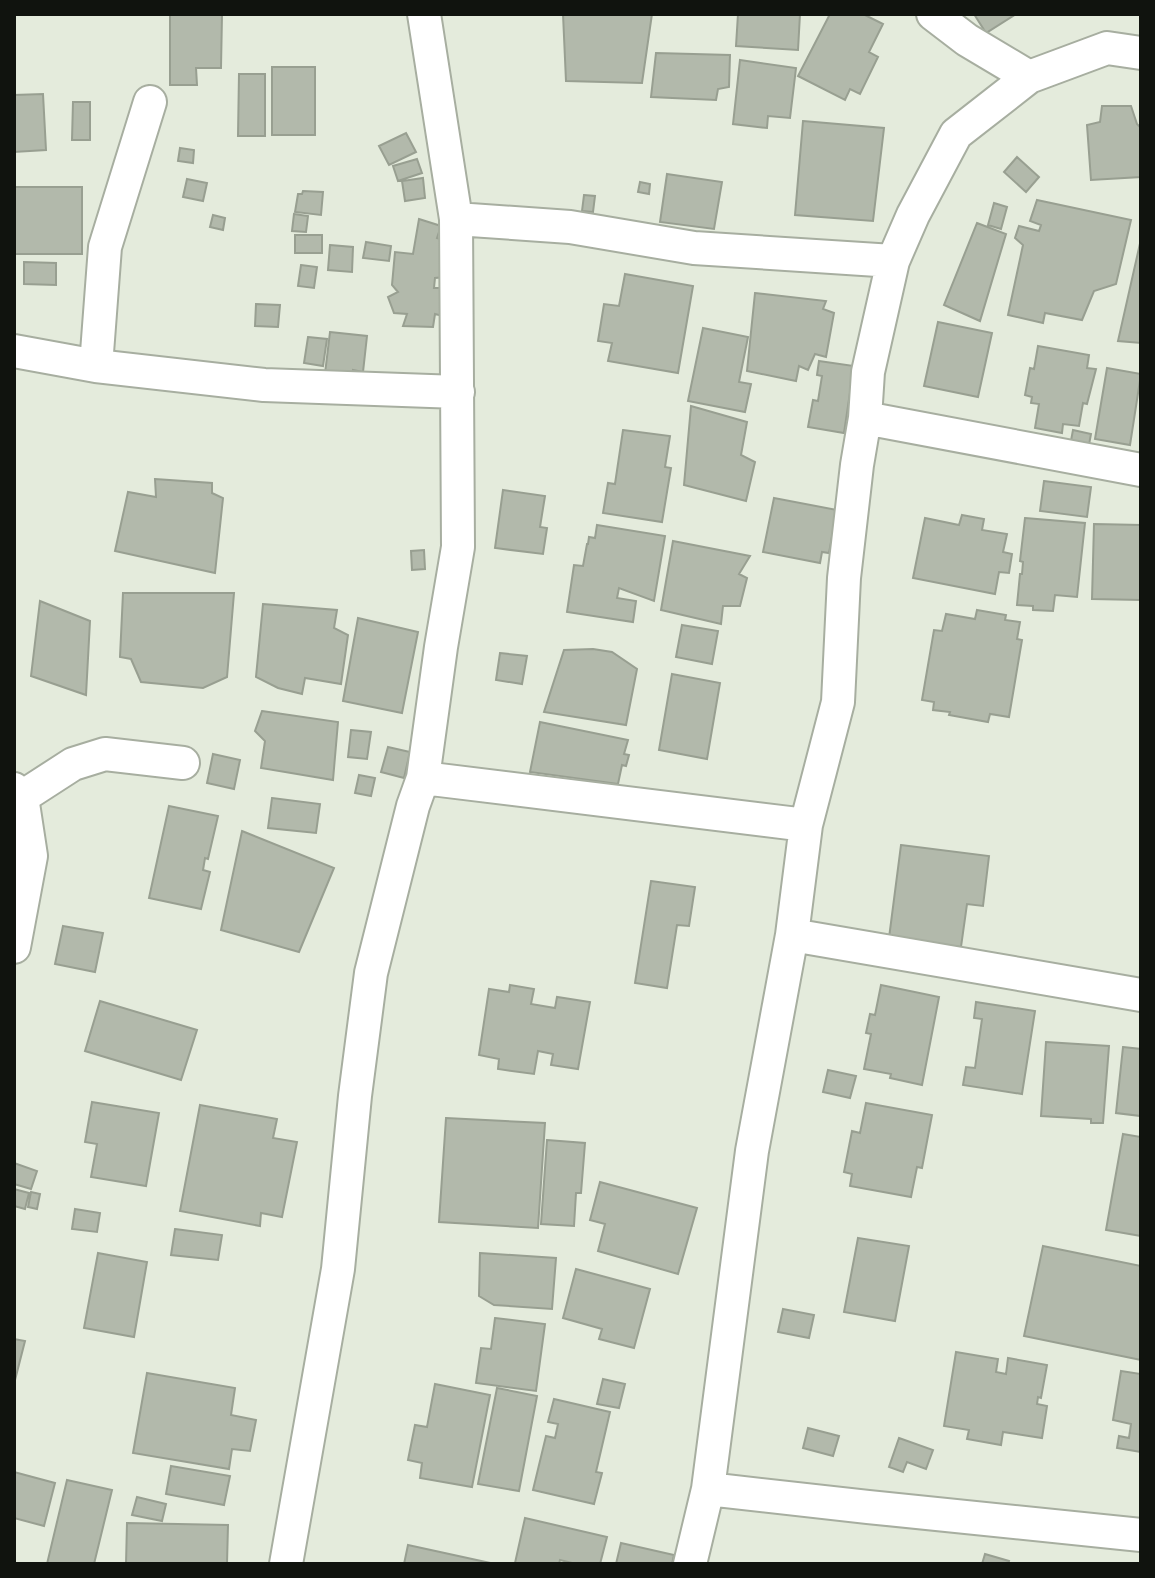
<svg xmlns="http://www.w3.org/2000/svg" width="1155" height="1578" font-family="'Fira Sans',sans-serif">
	<rect width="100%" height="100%" fill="#e4ebdc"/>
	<path fill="#b2b9ab" stroke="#989f91" stroke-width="2" d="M563,14H652L642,83L566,81Z
		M738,14H800L798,50L736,46Z
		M830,14H863L883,24L869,52L878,57L860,94L850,89L845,100L798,76Z
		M974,14H1016L986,33Z
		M170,15H222L221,68H196L197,85H170Z
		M656,53L730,55L729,87L718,89L716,100L651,97Z
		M740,60L796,68L790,118L768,116L767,128L733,124Z
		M272,67H315V135H272Z
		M239,74H265V136H238Z
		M43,94L46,150L14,152V95Z
		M73,102H90V140H72Z
		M1102,106H1131L1137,124L1141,128V177L1091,180L1087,125L1100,122Z
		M803,121L884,128L873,221L795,215Z
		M406,133L416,152L389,165L379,146Z
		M180,148L194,150L193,163L178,161Z
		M1017,157L1039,177L1026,192L1004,172Z
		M417,159L422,173L398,181L393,166Z
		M667,174L722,182L714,229L660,222Z
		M423,178L425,198L405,201L402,181Z
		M187,179L207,183L203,201L183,197Z
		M640,182L650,184L649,194L638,192Z
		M14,187H82V254H14Z
		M303,191L323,192L321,215L295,212L298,194H302Z
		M584,195L595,196L593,212L582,211Z
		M1037,200L1131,220L1116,284L1094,291L1082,320L1045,313L1043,323L1008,315L1023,245L1015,238L1019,226L1039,231L1041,225L1030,221Z
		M994,203L1007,207L1001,229L988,225Z
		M294,214L308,216L306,232L292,231Z
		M213,215L225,218L223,230L210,227Z
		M419,219L441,226L437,238L451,242L446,277L435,278L434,288H446L443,316L435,314L433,327L403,326L407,314L394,313L388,297L398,292L392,285L395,252L413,254Z
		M977,223L1006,234L980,321L944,305Z
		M295,235H322V253H295Z
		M1141,239V343L1118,341Z
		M366,242L391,246L389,261L363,258Z
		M330,245L353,247L352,272L328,270Z
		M24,262L56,263V285L24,284Z
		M301,265L317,267L314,288L298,286Z
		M625,274L693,286L678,373L608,361L612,343L598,341L604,304L619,306Z
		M755,293L826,301L823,309L834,313L826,357L815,354L808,370L799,366L796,381L747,371Z
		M256,304L280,305L278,327L255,326Z
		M938,322L992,333L978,397L924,386Z
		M703,328L748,337L739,382L751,384L745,412L688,401Z
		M330,332L367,336L363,372L353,370L352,386L324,382Z
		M308,337L327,339L323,366L304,363Z
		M1038,346L1089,355L1087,368L1096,369L1087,404L1083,403L1079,426L1063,424L1062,433L1035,428L1039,404L1031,403L1032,397L1025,395L1030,368L1034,369Z
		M819,361L854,366L844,433L808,427L813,400L818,401L822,376L817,375Z
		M1107,368L1141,374L1130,445L1095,439Z
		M691,406L747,422L741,455L755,462L746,501L684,485Z
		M623,430L670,436L665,467L671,468L662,522L603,513L608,483L615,484Z
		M1073,430L1091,434L1088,450L1070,446Z
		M155,479L212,483V493L223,498L215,573L115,551L128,492L156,497Z
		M1044,481L1091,487L1087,517L1040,511Z
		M503,490L545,496L540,527L547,528L543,554L495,548Z
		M774,498L837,510L829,553L822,552L820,563L763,552Z
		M962,515L984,519L982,530L1007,534L1003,552L1012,554L1009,573L999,572L995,594L913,578L925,518L959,525Z
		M1025,518L1085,523L1077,597L1055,595L1053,611L1033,610V606L1017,605L1020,574H1022L1023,562L1020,561Z
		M1094,524L1141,525V600L1092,599Z
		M597,525L665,536L654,601L619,588L617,598L636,601L633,622L567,612L574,565L583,566L587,544H588L589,537L595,538Z
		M673,541L750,556L739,574L747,578L740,606H723L721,624L661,610Z
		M424,550L425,569L412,570L411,551Z
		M123,593H234L227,677L203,688L141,682L131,659L120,657Z
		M40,601L90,621L86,695L31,676Z
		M263,604L337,610L334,628L348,635L341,684L305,678L302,694L278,688L256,677Z
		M977,610L1006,615L1005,620L1020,622L1017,639L1022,640L1009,717L990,714L988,722L949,715L950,712L933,710L934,702L922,700L934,630L942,631L946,614L975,619Z
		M358,618L418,632L402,713L343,701Z
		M682,625L718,631L712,664L676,657Z
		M593,649L612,652L637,669L626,725L544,712L564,650Z
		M500,653L527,656L522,684L496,680Z
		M672,674L720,683L707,759L659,750Z
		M262,711L338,722L333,780L261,768L265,741L255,731Z
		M540,722L628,740L624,754L629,755L626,766L622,765L618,784L530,772Z
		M351,730L371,732L367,759L348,757Z
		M388,747L410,752L404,778L381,772Z
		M213,754L240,760L234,789L207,783Z
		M359,775L375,778L371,796L355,793Z
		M272,798L320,804L316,833L268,828Z
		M169,806L218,816L208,859L205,858L203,870L210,872L201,909L149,898Z
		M242,831L334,868L299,952L221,930Z
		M901,845L989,856L983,906L967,904L961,947L889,938Z
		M651,881L695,887L689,926L677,925L667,988L635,983Z
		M63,926L103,933L95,972L55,964Z
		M510,985L534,989L531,1004L555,1008L557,997L590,1002L578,1069L551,1065L553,1054L538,1051L534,1074L498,1069L499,1059L479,1055L489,989L509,992Z
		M881,985L939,997L922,1085L890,1078L891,1074L864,1069L871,1034L866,1033L870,1014L875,1015Z
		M100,1001L197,1030L181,1080L85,1051Z
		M976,1002L1035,1011L1022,1094L963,1085L966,1067L975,1068L982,1019L974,1018Z
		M1046,1042L1109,1046L1103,1123H1091V1119L1041,1116Z
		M1123,1047L1141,1049V1116L1116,1113Z
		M828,1070L856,1076L850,1098L823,1092Z
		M92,1102L159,1113L146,1186L91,1177L97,1144L85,1142Z
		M866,1103L932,1115L922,1168L917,1167L911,1197L850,1186L852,1174L844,1172L852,1131L860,1133Z
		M200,1105L277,1119L273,1138L297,1142L282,1217L261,1213L260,1226L180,1211Z
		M446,1118L545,1123L538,1228L439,1222Z
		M1123,1134L1141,1137V1236L1106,1230Z
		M547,1140L585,1143L581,1193H576L574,1226L541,1224Z
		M14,1163L37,1171L31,1189L14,1184Z
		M600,1182L697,1208L678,1274L598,1251L605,1224L590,1220Z
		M14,1189L29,1193L25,1209L14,1206Z
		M31,1192L40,1194L37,1209L28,1207Z
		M75,1209L100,1213L97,1232L72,1229Z
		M175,1229L222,1235L218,1260L171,1255Z
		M858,1238L909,1246L895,1321L844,1312Z
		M1043,1246L1141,1266V1360L1024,1336Z
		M98,1253L147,1262L134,1337L84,1328Z
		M480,1253L556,1258L552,1309L494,1305L479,1296Z
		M576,1269L650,1289L634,1348L599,1339L602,1329L563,1318Z
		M783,1309L814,1315L809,1338L778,1332Z
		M495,1318L545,1324L536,1391L476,1383L481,1348L491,1349Z
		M14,1339L25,1341L14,1384Z
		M956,1352L998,1359L996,1372L1006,1374L1008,1358L1047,1365L1041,1398L1038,1397L1037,1404L1047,1406L1042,1438L1003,1432L1001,1445L967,1439L969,1430L944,1426Z
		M1121,1371L1141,1374V1452L1117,1448L1119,1436L1129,1438L1131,1424L1113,1420Z
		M147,1373L235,1388L231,1415L256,1420L250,1451L232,1449L229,1469L133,1453Z
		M603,1379L625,1384L619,1408L597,1404Z
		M435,1384L490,1395L472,1487L420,1478L422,1463L408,1460L415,1425L427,1427Z
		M497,1388L537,1396L519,1491L478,1484Z
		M554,1399L610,1412L596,1472L602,1473L594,1504L533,1490L546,1436L555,1438L558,1424L548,1422Z
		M808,1428L839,1436L833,1456L803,1448Z
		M899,1438L933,1450L926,1469L907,1462L903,1472L889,1467Z
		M171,1466L230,1476L224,1505L166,1494Z
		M14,1472L55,1483L44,1526L14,1518Z
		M67,1480L112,1490L94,1564H47Z
		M137,1497L166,1504L162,1521L132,1515Z
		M525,1518L607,1537L600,1564H576L560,1560L559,1564L515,1563Z
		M127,1523L228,1525L227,1564H126Z
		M621,1543L674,1555L672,1564H616Z
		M408,1545L495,1564H404Z
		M985,1554L1009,1561L1008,1564H982Z"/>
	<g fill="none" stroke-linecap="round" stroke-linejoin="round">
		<defs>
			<path id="minor" d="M933,14L967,40L1029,77
				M456,219L570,227L694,248L893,261
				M14,351L96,366L264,385L458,392
				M96,366L105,247L150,102
				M865,418L1141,470
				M423,778L806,825
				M14,789L22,797L31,856L14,947
				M22,797L73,764L105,754L183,763
				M792,935L1141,995
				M708,1489L868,1507L1141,1535
				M286,1564L338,1269L355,1096L371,973L413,806L423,778L441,647L458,547L456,219L424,14
				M690,1564L708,1489L752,1151L792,935L806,825L838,702L844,578L857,465L865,418L868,372L893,261L913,215L956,134L1029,77L1107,48L1141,53"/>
		</defs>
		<use href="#minor" stroke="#a7aea0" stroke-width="36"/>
		<use href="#minor" stroke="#fff" stroke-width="32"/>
	</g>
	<rect width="1155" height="1578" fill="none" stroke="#10130e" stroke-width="32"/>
</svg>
